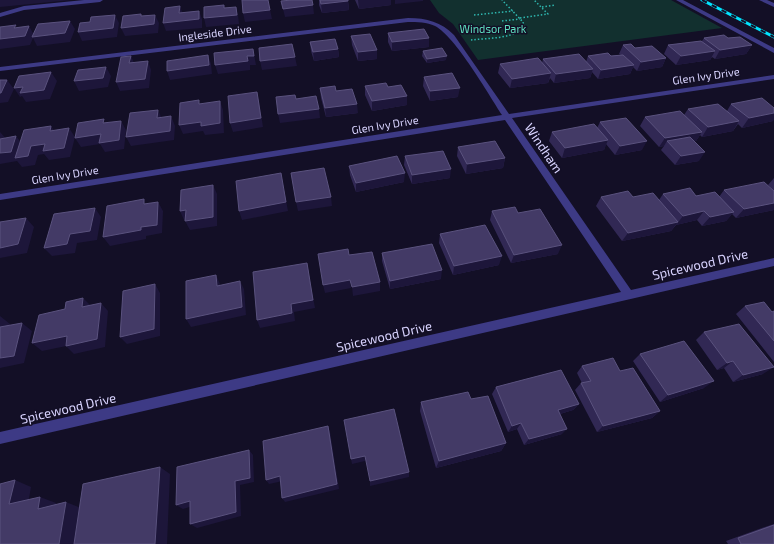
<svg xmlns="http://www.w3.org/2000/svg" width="774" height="544" font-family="'Exo 2',sans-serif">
	<rect width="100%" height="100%" fill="#130f26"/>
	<path fill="#12302f" d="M430,0H671L722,28L478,60L453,24L439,13Z"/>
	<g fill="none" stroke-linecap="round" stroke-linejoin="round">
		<path stroke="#2fb8b0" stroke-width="1.5" stroke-dasharray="1.5 2" stroke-linecap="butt" d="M542,7L555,5
			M474,15L513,11
			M520,18L548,14L534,0
			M502,21L520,19
			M471,40C488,38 511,39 524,28L523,22L502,0"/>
		<path fill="#3d3a85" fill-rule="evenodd" d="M84,0H103L100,2L24,10L0,17V13L24,6Z
			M676,0H683L774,48V53Z
			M759,0H767L774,3V7Z"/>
		<path fill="#3d3a85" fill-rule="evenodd" d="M408,18C427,18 441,22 454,35L509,114L774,75V79L512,118L631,290L774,258V266L0,444V432L621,292L505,120L0,200V194L502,115C489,95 455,36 435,26C427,22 417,22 408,22L0,71V67Z"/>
		<defs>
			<path id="rail" d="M702,0L774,37"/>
		</defs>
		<use href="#rail" stroke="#00e5ff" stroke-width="3"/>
		<use href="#rail" stroke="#130f26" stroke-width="2" stroke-dasharray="5.5" stroke-linecap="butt"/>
	</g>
	<path fill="#312854" d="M319,0H348L349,10L322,13L319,5Z
		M355,0H391V5L359,9Z
		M388,33L429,38V47L392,51L388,42Z
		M351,36L377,59L358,61L352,45Z
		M704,38H728L752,45L746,54L715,59L712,57L710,60L676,65L664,54L668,45L702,41Z
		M310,42L338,49L339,57L314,61L311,51Z
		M623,45L635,48L666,58L662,67L637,71L633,67L630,74L598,79L592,72L590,78L554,83L550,78L548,83L510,88L498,73L500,64L542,63L543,59L586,62L588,56H611L621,55L619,54Z
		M423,51L446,60L427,63L422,56Z
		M424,77L458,97L430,101L423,86Z
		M365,86L388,87L407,96V105L372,111L365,95Z
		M320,88L336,91L358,113L326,117L321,98Z
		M731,104L773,121L742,128L738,124L733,131L702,137L700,135L696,141H695L699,161L675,165L661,150L664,146L659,147L640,126L645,117L684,115L688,109L727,111Z
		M600,122L642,150L615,155L606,144L604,150L562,158L549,141L552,132L597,128Z
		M458,147L505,158L503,168L466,174L457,156Z
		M405,156L450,178L412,184L404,165Z
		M349,166L404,182L356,192L350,175Z
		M774,178V191L768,185Z
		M724,190L774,191V210L736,218L732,214L726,221L702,226L697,220L676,225L671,231L622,241L596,206L601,197L659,200L663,194L719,197Z
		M492,211L558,254L511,263L490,220Z
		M440,234L499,265L453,275L439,243Z
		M382,253L441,279L390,289L382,261Z
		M745,306L772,312L774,311V362L736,314Z
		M704,332L763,374L733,382L724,368L717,370L696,340Z
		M640,354L704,388L660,402L633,361Z
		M582,366L620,371L660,411L652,418L597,432L575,390L581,383H582L577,373Z
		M496,387L579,404L573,410L560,414L562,434L524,445L517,429L508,432L492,394Z
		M471,399L506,443L501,451L436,468L420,411L421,402Z
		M774,524V544H728L726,541L765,527Z"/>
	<path fill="#1d163a" d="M0,0H71L0,7Z
		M268,0L272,19L245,22L243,13Z
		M358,0H391V5L359,9Z
		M395,0H423V1L395,4Z
		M348,1L349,10L322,13L321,4Z
		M224,5L226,13L236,7L238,15L239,24L206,27L204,18L224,8Z
		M313,5L314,14L285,17L283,9Z
		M180,6L183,15L199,11L202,19V28L166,31L163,23L179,13Z
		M141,14L145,22L155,15L159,23L158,33L125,36L121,28L141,16Z
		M115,15L119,23L117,37L82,41L78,32Z
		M70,21L75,29L70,42L37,46L33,38L30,45L0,49V39L29,26L34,35Z
		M429,38V47L392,51V42Z
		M752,45L746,54L715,59L720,50Z
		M253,49L256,65H250V70L218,74L215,65L247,56Z
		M338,49L339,57L314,61L313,52Z
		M377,50V59L358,61V52Z
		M715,51L710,60L676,65L681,56Z
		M208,55L211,64L212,74L170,80L167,71Z
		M131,56L135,65L129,63Z
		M447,56L446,60L427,63V59Z
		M295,57L297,66L262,70L260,61Z
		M666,58L662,67L637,71L641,62Z
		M148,61L151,70L149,88L120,91L116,82Z
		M634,65L630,74L598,79L601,70Z
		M106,67L111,76L108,87L79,91L74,81Z
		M593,69L590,78L554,83L556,74Z
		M51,72L57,81L50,99L26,102L22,96L20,97L14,88Z
		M551,73L548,83L510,88L512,79Z
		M7,80L14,89L8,102L0,103V93Z
		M460,88L458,97L430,101V91Z
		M257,92L259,101L263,127L233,132L230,123Z
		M407,96V105L372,111V101Z
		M220,101L223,110L224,133L205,135L203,131L183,134L179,125Z
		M357,104L358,113L326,117L325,108Z
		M319,109L320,118L280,123L278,114Z
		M158,110L162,119L157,118Z
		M774,113V120L773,121L742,128L749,118Z
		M171,116L175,126L174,140L131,146L126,137Z
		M121,121L126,130L124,149L105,152L100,144L81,147L75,138Z
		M739,121L733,131L702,137L708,127Z
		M51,126L57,135L50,131Z
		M69,128L75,137L70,157L49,160L44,154L38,155L35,165L22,167L17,161L0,164V153L16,136L23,145L31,146Z
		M0,132L8,141L0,142Z
		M702,132L696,141L671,145L667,141L664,146L659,147L665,138Z
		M608,140L604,150L562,158L565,148Z
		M647,141L642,150L615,155L620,146Z
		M705,152L699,161L675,165L681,156Z
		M505,158L503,168L466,174L467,164Z
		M451,169L450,178L412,184V175Z
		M281,173L288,211L242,220L239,211Z
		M405,173L404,182L356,192V183Z
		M213,185L217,194V226L190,230L185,221Z
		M331,197L332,206L298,211L296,202Z
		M158,202L163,211L162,233L146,236V239L110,246L103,237L141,227Z
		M774,203V210L736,218L744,209Z
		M95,208L101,217L97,240L77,243L75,253L52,256L44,248L70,234Z
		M186,210L190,219L184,220L180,211Z
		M704,211L697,220L676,225L683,216Z
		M734,212L726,221L702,226L710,217Z
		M26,218L34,227L27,253L0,258V248Z
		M678,222L671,231L622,241L628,233Z
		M562,245L558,254L511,263L514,255Z
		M502,256L499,265L453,275L454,266Z
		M307,263L315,308L294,312L295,321L260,328L257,320L291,304Z
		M442,270L441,279L390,289V281Z
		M216,275L220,284L221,294L217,286Z
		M350,280L351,288L325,293L323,285Z
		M240,281L244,289L246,315L191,327L186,319Z
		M380,282V291L353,296L352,287Z
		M155,284L160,293V336L127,344L120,337Z
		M83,298L91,306L82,307Z
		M101,303L108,311L105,347L74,354L66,346Z
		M0,316L10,324L6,336L0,331Z
		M22,323L32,331L24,363L0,368V358Z
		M67,336L76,344L42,351L32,343Z
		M733,361L724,368L717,370L727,363Z
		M774,367L763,374L733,382L743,375Z
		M714,381L704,388L660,402L668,395Z
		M579,404L573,410L553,416L558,410Z
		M660,411L652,418L597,432L603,426Z
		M521,423L517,429L508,432L512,426Z
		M328,426L330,432L339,489L285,502L282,498Z
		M567,429L562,434L524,445L529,439Z
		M506,443L501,451L436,468L439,461Z
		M249,450L253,455L254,482L240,485L241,516L197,528L190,524L235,481Z
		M365,456V461L352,464L351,459Z
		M160,467L170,474L167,544H155Z
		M409,472V477L370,486V481Z
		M280,476L283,481L269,484L266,480Z
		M15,480L31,487L27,510L9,504Z
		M40,497L56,503L55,514L38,509Z
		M190,501L196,505L183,509L176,505Z
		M66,502L81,508L76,544H59Z"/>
	<path fill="#433a66" stroke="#5a527e" d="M242,0H268L270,10L243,13Z
		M292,0H312L313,5L283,9L281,1Z
		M320,0H348V1L321,4Z
		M224,5V8L236,7L237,15L204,18V7Z
		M180,6L179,13L199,11V19L163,23L165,8Z
		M141,14V16L155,15L154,24L121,28L123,16Z
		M115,15L113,28L78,32L80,23L90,22L91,17Z
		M70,21L65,33L32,37L38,24Z
		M16,25L14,28L29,26L25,36L0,39V27Z
		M424,29L429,38L392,42L388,33Z
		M370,34L377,50L358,52L351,36Z
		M724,35L728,38L740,37L752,45L720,50L704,38Z
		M335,39L338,49L313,52L310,42Z
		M701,41L715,51L681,56L668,45Z
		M292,44L295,57L260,61L259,48Z
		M631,44L635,48L652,46L666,58L641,62L623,45Z
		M442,48L447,56L427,59L423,51Z
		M253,49L254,56H247L248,61L215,65L214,53Z
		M608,53L611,56L623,55L634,65L601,70L588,56Z
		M579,54L593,69L556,74L543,59Z
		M208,55L209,65L167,71V61Z
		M131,56L129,63L148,61L145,79L116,82L121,57Z
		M538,58L551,73L512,79L500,64Z
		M106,67L103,78L74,81L78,70Z
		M51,72L44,90L20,93L23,87L14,88L19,76Z
		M452,73L460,88L430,91L424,77Z
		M0,80H7L1,93H0Z
		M386,83L388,87L401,85L407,96L372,101L365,86Z
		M335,86L336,91L352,89L357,104L325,108L320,88Z
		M257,92L261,118L230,123L228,96Z
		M295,95L296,99L316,96L319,109L278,114L276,97Z
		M762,98L774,108V113L749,118L731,104Z
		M199,100V104L220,101V123L201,126V122L179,125L180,103Z
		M718,104L739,121L708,127L688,109Z
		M158,110L157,118L171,116L170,131L126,137L130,113Z
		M680,111L702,132L665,138L645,117Z
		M626,118L647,141L620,146L600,122Z
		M104,119L103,123L121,121L119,140L99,143L101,134L75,138L78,123Z
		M594,124L608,140L565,148L552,132Z
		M51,126L50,131L69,128L64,148L43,151L45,144L31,146L28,156L15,158L24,130Z
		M16,136L11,152L0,153V139Z
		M690,137L705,152L681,156L667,141Z
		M495,141L505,158L467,164L458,147Z
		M443,151L451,169L412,175L405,156Z
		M397,156L405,173L356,183L349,166Z
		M324,168L331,197L296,202L291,173Z
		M281,173L286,202L239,211L236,181Z
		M764,182L774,191V203L744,209L724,190Z
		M213,185V217L185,221L186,210L180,211L181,190Z
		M690,188L696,196L715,192L734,212L710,217L704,211L683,216L663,194Z
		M628,191L633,197L653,193L678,222L628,233L601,197Z
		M144,199V204L158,202L157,225L141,227V230L103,237L107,206Z
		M515,207L518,213L540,209L562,245L514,255L492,211Z
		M95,208L90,231L70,234L67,244L44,248L54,214Z
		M26,218L18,244L0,248V222Z
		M485,225L502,256L454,266L440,234Z
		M432,244L442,270L390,281L382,253Z
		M348,249L349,255L372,252L380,282L352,287L350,280L323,285L318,254Z
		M307,263L313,300L291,304L292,313L257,320L253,272Z
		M216,275L217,286L240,281L242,307L186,319V281Z
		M155,284L154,329L120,337L123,291Z
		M83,298L82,307L101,303L97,339L66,346L67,336L32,343L39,315L65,309L66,302Z
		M764,302L772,312L774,311V341L745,306Z
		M22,323L14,356L0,358V327Z
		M739,324L774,367L743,375L733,361L727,363L704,332Z
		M684,341L714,381L668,395L640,354Z
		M613,358L620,371L633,368L660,411L603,426L581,383L591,381L582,366Z
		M561,370L579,404L558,410L567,429L529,439L521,423L512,426L496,387Z
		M468,392L471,399L488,396L506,443L439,461L421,402Z
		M394,409L409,472L370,481L365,456L351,459L344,420Z
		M328,426L337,484L282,498L280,476L266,480L263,441Z
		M249,450L250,478L235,481L236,512L190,524V501L176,505L177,467Z
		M160,467L155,544H74L83,484Z
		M15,480L9,504L40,497L38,509L66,502L59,544H0V484Z
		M774,525V544H741L738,538Z"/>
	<g text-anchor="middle" stroke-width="3" stroke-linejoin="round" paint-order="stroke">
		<g font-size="11" fill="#5fe0c0" stroke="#130f26">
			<text x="493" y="33">Windsor Park</text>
		</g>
		<g font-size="11" fill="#d9d4ff" stroke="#130f26">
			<text transform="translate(215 33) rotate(-7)" y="4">Ingleside Drive</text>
			<text transform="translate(706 76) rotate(-8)" y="4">Glen Ivy Drive</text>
			<text transform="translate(385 125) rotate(-9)" y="4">Glen Ivy Drive</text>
			<text transform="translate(65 175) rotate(-9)" y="4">Glen Ivy Drive</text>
		</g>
		<g font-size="13" fill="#d9d4ff" stroke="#130f26">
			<text transform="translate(544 148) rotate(56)" y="5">Windham</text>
			<text transform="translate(700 264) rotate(-13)" y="5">Spicewood Drive</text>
			<text transform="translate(384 336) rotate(-13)" y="5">Spicewood Drive</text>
			<text transform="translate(68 408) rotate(-13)" y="5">Spicewood Drive</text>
		</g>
	</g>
</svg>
